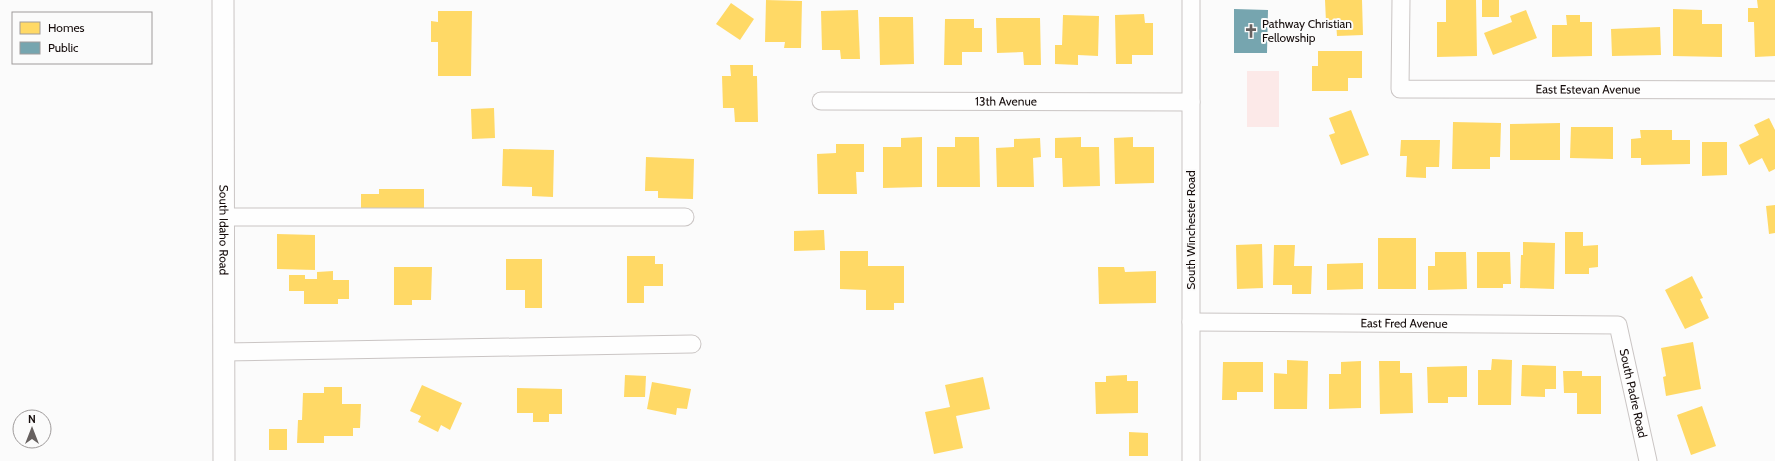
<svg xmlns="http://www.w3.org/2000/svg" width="1775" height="461" font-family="Cabin,sans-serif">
	<rect width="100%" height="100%" fill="#fbfbfb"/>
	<path fill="#fce9e8" d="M1247,71H1279V127H1247Z"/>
	<path fill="#ffd966" d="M766,0L802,1L801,48H784L785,42H765Z
		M1325,0H1362L1363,35L1337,36L1336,22H1326Z
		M1446,0H1476L1477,56L1437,57V22H1446Z
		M1482,0H1499V17H1482Z
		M1757,0H1775V56L1755,57L1754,22H1748V8H1758Z
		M731,3L754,19L740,40L716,24Z
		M1673,9L1702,10V24H1722V57L1673,56Z
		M858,10L860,59H841L840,50H822L821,11Z
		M1526,10L1537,38L1493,55L1484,33L1512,22L1510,16Z
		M438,11H472L471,76H438V42H431V21L438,22Z
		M1144,14L1145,23H1153V55H1132V64H1116L1115,15Z
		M1063,15L1099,16L1098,56L1078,55V65L1055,64V45H1062Z
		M1566,15H1580V22H1592V56L1552,57V25H1567Z
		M879,17H913L914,64L880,65Z
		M996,18H1040L1041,65H1024L1023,52L997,53Z
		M945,19H974V28H982V52H962V65H944Z
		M1660,27L1661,55L1612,56L1611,29Z
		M1318,51H1362V78H1348V91H1312V66H1318Z
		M730,65H753V76H757L758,122H735L734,108H723L722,76H731Z
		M494,108L495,138L472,139L471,109Z
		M1351,110L1369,155L1341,165L1329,135L1335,133L1329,118Z
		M1769,118L1775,130V169L1769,172L1762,158L1749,165L1739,145L1759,135L1754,125Z
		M1453,122L1501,123L1500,157H1490V169H1452Z
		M1560,123V160H1510V124Z
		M1571,127H1613V159L1570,158Z
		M1640,130H1672V140H1690V164L1641,165V158H1631V139L1641,138Z
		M922,137V187L883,188V147H901V138Z
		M955,137H979L980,187H937V147H955Z
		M1081,137V147H1099L1100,186L1063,187L1062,158H1055V138Z
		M1133,137V147H1154V183L1115,184L1114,138Z
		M1040,138L1041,157L1033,158L1034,187H997L996,148L1014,147V139Z
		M1401,140H1440L1439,167H1426V178L1406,177L1407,156H1400Z
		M1702,142H1727V175L1702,176Z
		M836,144H864V172H856L857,194H818L817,154L836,153Z
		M503,149L554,150L553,197L532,196V187L502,186Z
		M646,157L694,159L693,199L658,198V191H645Z
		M379,189H424V210L361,209V194H379Z
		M1775,205V233L1769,234L1766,206Z
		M824,230L825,250L794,251V231Z
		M1565,232H1583V246L1598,245V267L1589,268V274H1565Z
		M277,234L315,235V270L277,269Z
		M1378,238H1416V289H1378Z
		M1523,242L1555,243L1554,289L1520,288L1521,255H1523Z
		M1262,244L1263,288L1237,289L1236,245Z
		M1274,245H1295L1294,266H1312L1311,294H1292V285H1273Z
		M840,251H868V266H904V303H894V310H866V290L840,289Z
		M1435,252H1466L1467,289L1428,290V266H1435Z
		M1477,252H1510L1511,284H1503V288H1477Z
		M627,256H655V264H663V286H644V303H627Z
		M506,259H542V308H525V290H506Z
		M1363,263V289L1327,290V264Z
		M394,267H432L431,300H412V305H394Z
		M1098,267H1124L1125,272L1156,271V303L1099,304Z
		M333,271V280H349V299H338V304H304V291H289V275H305V279H317V272Z
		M1692,276L1703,298L1700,299L1709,318L1685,329L1665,290Z
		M1693,342L1701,389L1666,396L1663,377L1666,376L1661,348Z
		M1492,359L1512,360L1511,405H1478V370H1491Z
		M1287,360L1308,361L1307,409H1274V373L1287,374Z
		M1361,361V408L1329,409V374H1341V362Z
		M1379,361H1400V373H1412L1413,413L1380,414Z
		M1223,362H1263V392H1237V400H1222Z
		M1522,365L1556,366V389H1545V397L1521,396Z
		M1467,366V397H1448V403H1428L1427,367Z
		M1563,371H1582V376H1601V414H1577V393H1564Z
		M625,375L646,376L645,397H624Z
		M1127,375V381H1138V413L1096,414L1095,382H1106V376Z
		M983,377L990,409L956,416L963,448L934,454L925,412L950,407L945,385Z
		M652,382L691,389L687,409L677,408L676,415L647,409Z
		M422,385L462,403L450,430L441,425L438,432L418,422L421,416L410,411Z
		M324,387H342V404H361L360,428H353V436H324V443H297L298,420H302L303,393H324Z
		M517,388L562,389V414H549V422H533V413H517Z
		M1702,406L1716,446L1691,455L1677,415Z
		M269,429H287V450H269Z
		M1129,432L1148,433V456H1129Z"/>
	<path fill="#76a5af" d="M1234,9L1268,10L1267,53H1234Z"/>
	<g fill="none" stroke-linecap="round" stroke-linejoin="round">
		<defs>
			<g id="minor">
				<path d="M1191,0V461"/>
				<path id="s1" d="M1401,0L1400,89L1775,90"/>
				<path id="s2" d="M821,101L1191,102"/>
				<path d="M223,217H685"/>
				<path id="s3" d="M1191,322L1618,325L1648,461"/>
				<path d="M224,352L692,344"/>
			</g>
			<g id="major">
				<path id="s4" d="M223,0L224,461"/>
			</g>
		</defs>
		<use href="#minor" stroke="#cac5c4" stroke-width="19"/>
		<use href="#major" stroke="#cac5c4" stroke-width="23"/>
		<use href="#minor" stroke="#fefefe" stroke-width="17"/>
		<use href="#major" stroke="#fefefe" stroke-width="21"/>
	</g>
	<defs>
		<symbol id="church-bare" viewBox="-9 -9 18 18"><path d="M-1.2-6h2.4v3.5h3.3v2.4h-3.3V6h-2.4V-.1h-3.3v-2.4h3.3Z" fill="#66605f" stroke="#fbfbfb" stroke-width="2.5" paint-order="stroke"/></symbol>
	</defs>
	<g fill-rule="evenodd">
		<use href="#church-bare" x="1241" y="21" width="20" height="20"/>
	</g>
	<g text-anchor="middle" stroke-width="4" stroke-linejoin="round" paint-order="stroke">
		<g font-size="12" fill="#150c0b" stroke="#fbfbfb" text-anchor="start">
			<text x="1262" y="28">Pathway Christian<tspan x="1262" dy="14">Fellowship</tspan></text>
		</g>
		<g font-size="12" fill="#150c0b" stroke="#fbfbfb">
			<text dy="4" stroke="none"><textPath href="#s1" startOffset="277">East Estevan Avenue</textPath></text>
			<text dy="4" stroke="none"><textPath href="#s2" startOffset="185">13th Avenue</textPath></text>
			<text dy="4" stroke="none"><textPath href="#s4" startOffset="230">South Idaho Road</textPath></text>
			<text transform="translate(1191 230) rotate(-90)" y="4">South Winchester Road</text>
			<text dy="4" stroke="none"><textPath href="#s3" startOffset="213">East Fred Avenue</textPath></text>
			<text dy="4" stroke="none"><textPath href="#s3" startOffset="497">South Padre Road</textPath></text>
		</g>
	</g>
	<rect x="12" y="12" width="140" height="52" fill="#fbfbfb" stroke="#9f9b9b"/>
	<rect x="20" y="22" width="20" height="12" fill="#ffd966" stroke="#9f9b9b"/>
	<text x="48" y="32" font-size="12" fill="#150c0b">Homes</text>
	<rect x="20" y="42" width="20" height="12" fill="#76a5af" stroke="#9f9b9b"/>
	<text x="48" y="52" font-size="12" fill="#150c0b">Public</text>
	<g transform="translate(32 429)"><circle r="19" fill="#fbfbfb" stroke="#9f9b9b"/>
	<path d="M0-3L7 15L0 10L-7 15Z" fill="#66605f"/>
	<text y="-6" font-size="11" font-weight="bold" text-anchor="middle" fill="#150c0b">N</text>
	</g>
</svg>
